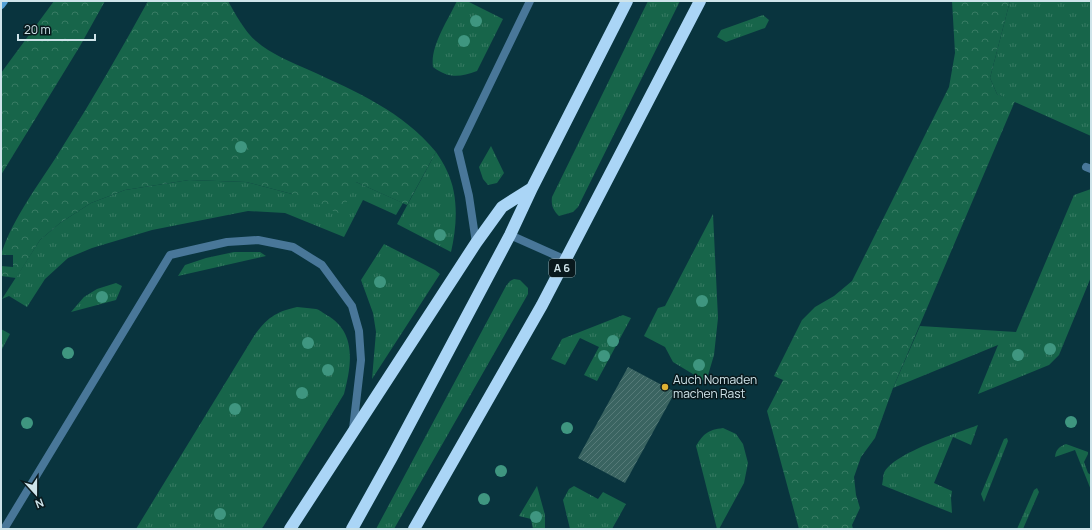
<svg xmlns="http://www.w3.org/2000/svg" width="1092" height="530" font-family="Manrope,sans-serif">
	<defs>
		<pattern id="grass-tufts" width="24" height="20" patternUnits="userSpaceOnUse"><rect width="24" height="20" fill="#17654a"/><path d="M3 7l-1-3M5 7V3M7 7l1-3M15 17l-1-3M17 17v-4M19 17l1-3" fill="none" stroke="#387b64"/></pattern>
		<pattern id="forest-crowns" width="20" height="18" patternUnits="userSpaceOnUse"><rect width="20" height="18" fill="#17654a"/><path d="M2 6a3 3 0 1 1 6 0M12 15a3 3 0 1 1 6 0" fill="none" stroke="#387b64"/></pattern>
		<pattern id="building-hatch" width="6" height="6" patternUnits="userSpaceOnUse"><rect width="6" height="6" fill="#3a6461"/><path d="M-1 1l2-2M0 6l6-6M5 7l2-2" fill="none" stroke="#557a78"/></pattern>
	</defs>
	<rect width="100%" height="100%" fill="#09343e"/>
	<path fill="url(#grass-tufts)" d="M457,1H467L503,19L477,71C460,77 449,79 433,67C430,46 448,20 457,1Z
		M648,1H680L578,207L573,212L559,216C553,210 551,205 552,197Z
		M1010,1H1091V136L997,94L990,78Z
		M763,15L769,20L765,28L726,42L717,37L721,30Z
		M491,146L504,173L497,183L488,185L483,179L479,167Z
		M436,152C440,158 444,164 447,171C459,196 457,226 451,252L397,224Z
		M189,180L246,182L292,194L356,182L403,203L396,215L363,200L344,237L285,213L248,211L152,230L92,248L68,258L45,279L27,307L9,296L2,299L40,240L60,223L91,203L125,190Z
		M1091,189V277L1059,355L1049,365L978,394L998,345L893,388L920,326L1016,332L1074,195Z
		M713,214L718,318L714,355L706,382L673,362L665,347L644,336L658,308L665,306Z
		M384,244L435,270L440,274L372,379L376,332L373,313L361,280Z
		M234,252H260L266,256L178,276L185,265L206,258Z
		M514,279L520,280L528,288V294L394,529H376L506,286L510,281Z
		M116,283L122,286L116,300L71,312L84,297L97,289Z
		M297,307C304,308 310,308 316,309C321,310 325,315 330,317C357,335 351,367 344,394L263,527L261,529H136L254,336C267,318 275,312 297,307Z
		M623,315L631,318L597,381L584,375L599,347L580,338L565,365L551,359L562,339Z
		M1,329L10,334L1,351Z
		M978,425L971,445L953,437L934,483L952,491L951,498L952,513L882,485C883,481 883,476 884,473C893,453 958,433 978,425Z
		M723,428L736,434L743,444L748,463L744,483L719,529H717L696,446C704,433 708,430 723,428Z
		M1007,438L1008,441L984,502L981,494L1004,439Z
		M1066,444L1088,452V454L1084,462L1088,473L1091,475V490L1075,450L1055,457C1056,449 1059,447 1066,444Z
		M537,486L545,515V529H533L531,519L519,516Z
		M574,486L598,499L603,492L626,504L612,529H570L563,500L569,489Z
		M1037,488L1039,492L1023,529H1017L1034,490Z"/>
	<path fill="url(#forest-crowns)" d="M54,1H105L80,46L1,175V73Z
		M148,1H228C234,12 246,33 256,41C271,54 291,62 309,70C357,92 402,111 436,152L407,205L356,182L341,214L292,194L246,182L189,180L125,190L91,203L60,223L40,240L16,278L1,276V266L13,267V255H1C12,218 43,179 63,146C93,99 121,50 148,1Z
		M952,1H1010L990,78L997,94L1015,101L893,388L875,438L861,457L854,477L856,495L860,508L852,525L853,529H799L767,411L783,380L774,376L802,320L815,307L834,296L852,281L949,87L955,53Z"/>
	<path fill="url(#building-hatch)" d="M628,367L675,392L625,483L578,458Z"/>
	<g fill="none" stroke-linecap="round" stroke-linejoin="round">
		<path stroke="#497799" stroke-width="8" d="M1086,167L1091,169
			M510,235L566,260
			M476,243L469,196L458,150L530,1
			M4,529L170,255L227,242L258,240L293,247L322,265L352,306L359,331L361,360L353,429"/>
		<path stroke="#52a0d5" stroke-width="8" d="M1,5L4,1"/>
		<path stroke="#aad5f6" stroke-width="12" d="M290,529L476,243L502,207L532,188
			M352,529L392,457L510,235L532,188L627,1
			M414,529L542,305L700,1"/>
	</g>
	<g fill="#3f9680">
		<circle cx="476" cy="21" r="6"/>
		<circle cx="464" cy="41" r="6"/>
		<circle cx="241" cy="147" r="6"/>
		<circle cx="440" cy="235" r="6"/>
		<circle cx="380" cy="282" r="6"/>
		<circle cx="102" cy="297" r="6"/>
		<circle cx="702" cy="301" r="6"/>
		<circle cx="613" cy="341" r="6"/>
		<circle cx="308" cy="343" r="6"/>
		<circle cx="1050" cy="349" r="6"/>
		<circle cx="68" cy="353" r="6"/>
		<circle cx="1018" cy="355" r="6"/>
		<circle cx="604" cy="356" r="6"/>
		<circle cx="699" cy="365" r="6"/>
		<circle cx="328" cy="370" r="6"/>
		<circle cx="302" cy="393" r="6"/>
		<circle cx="235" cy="409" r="6"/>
		<circle cx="1071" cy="422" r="6"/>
		<circle cx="27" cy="423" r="6"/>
		<circle cx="567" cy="428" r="6"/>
		<circle cx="501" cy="471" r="6"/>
		<circle cx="484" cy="499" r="6"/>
		<circle cx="220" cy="514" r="6"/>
		<circle cx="536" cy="517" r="6"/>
	</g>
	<circle fill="#ddb133" stroke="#09191d" stroke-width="1.5" cx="665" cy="387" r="4"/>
	<g text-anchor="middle" stroke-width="3" stroke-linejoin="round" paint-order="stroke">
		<rect fill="#09191d" stroke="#94a7ac" stroke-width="1" x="549" y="259" width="26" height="18" rx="3"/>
		<g font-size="11" font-weight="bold" fill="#cfe4ea">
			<text x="562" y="272">A 6</text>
		</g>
		<g font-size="12" fill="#cfe4ea" stroke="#09191d" text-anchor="start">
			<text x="673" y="384">Auch Nomaden<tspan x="673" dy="14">machen Rast</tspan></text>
		</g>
	</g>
	<rect width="1092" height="530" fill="none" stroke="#cfe4ea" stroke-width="4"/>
	<g transform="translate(36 494) rotate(159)" stroke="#09191d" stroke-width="3" paint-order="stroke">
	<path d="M0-3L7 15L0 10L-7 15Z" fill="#cfe4ea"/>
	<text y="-6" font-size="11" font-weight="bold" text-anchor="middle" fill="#cfe4ea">N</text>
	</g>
	<path d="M18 34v6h77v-6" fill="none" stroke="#cfe4ea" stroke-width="2"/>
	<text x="24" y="34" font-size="12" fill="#cfe4ea" stroke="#09191d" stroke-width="3" paint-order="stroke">20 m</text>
</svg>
